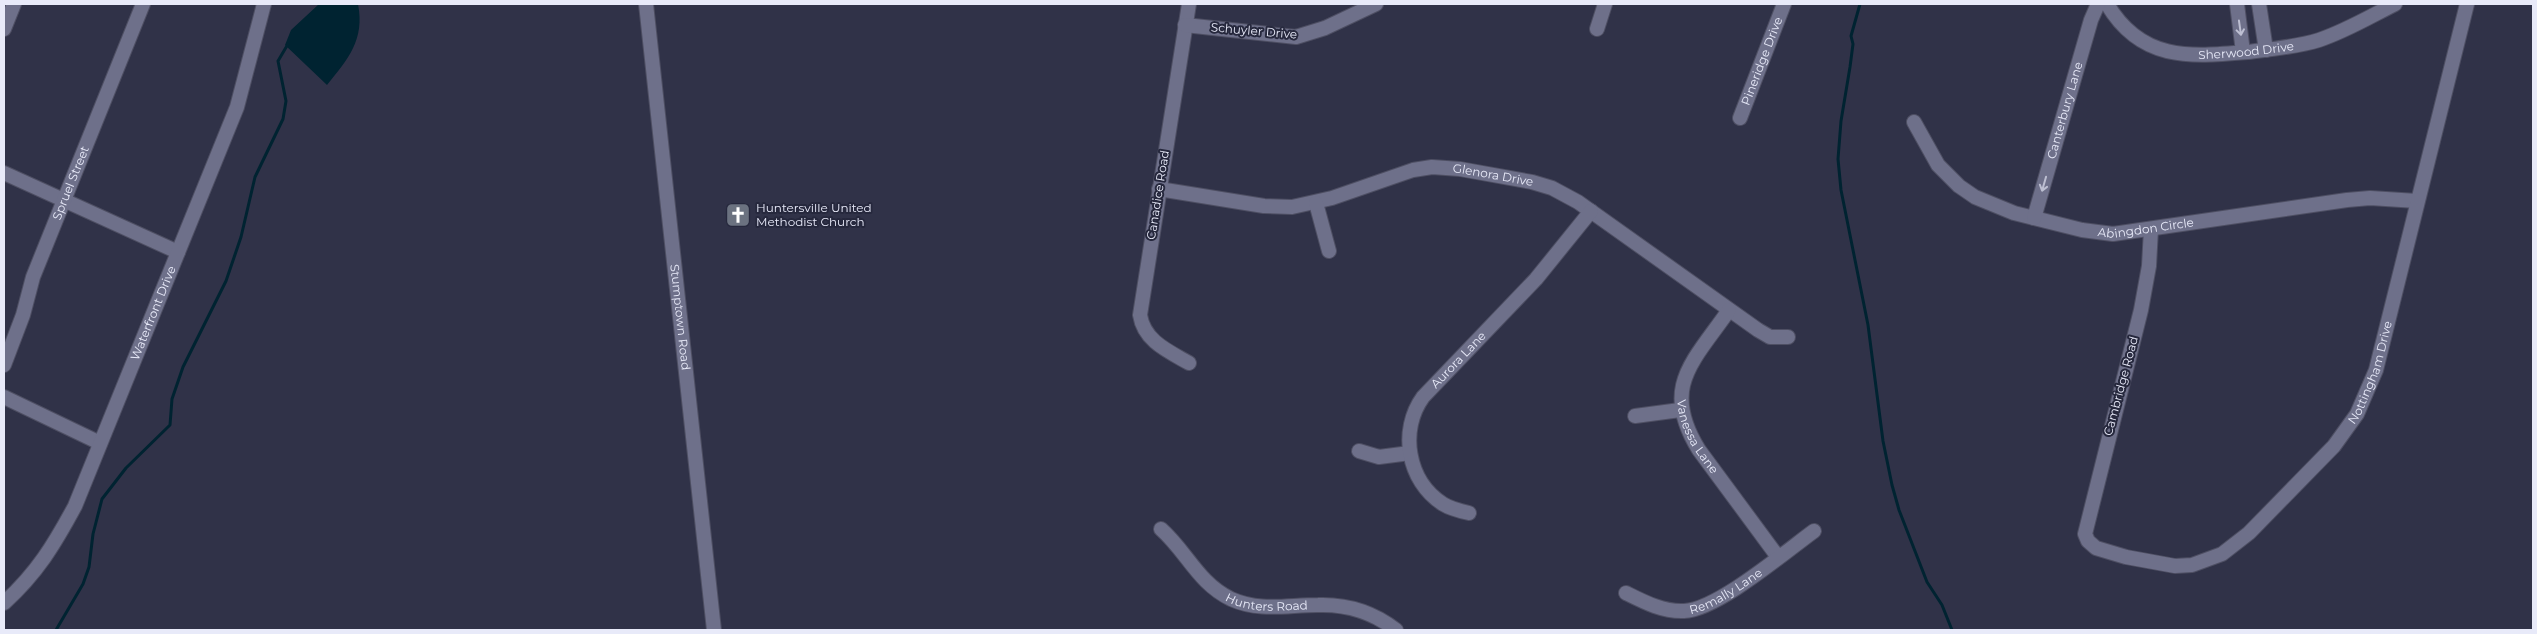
<svg xmlns="http://www.w3.org/2000/svg" width="2537" height="634" font-family="Montserrat,sans-serif">
	<rect width="100%" height="100%" fill="#303248"/>
	<path fill="#002331" d="M319,4H358C365,40 348,59 327,85L285,45L291,30Z"/>
	<g fill="none" stroke-linecap="round" stroke-linejoin="round">
		<path stroke="#002331" stroke-width="3" d="M1860,4L1851,36L1853,44L1850,67L1841,121L1838,159L1841,190L1868,325L1883,441L1892,485L1899,510L1927,582L1942,605L1952,630
			M56,630L83,584L89,567L93,534L102,499L126,468L170,425L172,399L183,367L226,281L241,237L255,177L283,119L286,101L278,61L288,44"/>
		<defs>
			<g id="minor">
				<path id="s1" d="M646,4L714,630"/>
				<path d="M1189,4L1140,315C1144,341 1168,351 1189,363"/>
				<path id="s2" d="M2107,4C2141,61 2188,57 2248,52C2271,49 2297,47 2319,40C2346,31 2371,16 2395,4"/>
				<path d="M2237,4L2243,52"/>
				<path d="M2259,4L2266,50"/>
				<path d="M1185,25L1296,37L1325,28L1376,4"/>
				<path d="M4,29L14,4"/>
				<path d="M1597,29L1605,4"/>
				<path id="s3" d="M1740,118L1784,4"/>
				<path id="s4" d="M1914,122L1938,165L1959,186L1975,197L2014,213L2082,230L2113,234L2347,200L2370,198L2417,201"/>
				<path d="M4,173L178,252"/>
				<path id="s5" d="M1159,189L1264,206L1292,207L1332,198L1413,170L1432,167L1460,169L1532,182L1552,188L1578,202L1758,330L1770,337H1788"/>
				<path d="M1316,203L1329,251"/>
				<path id="s6" d="M2034,218L2091,20L2098,4"/>
				<path id="s7" d="M2151,229L2149,266L2141,310L2085,534L2088,541L2096,548L2126,557L2175,566L2192,565L2222,554L2249,533L2334,446L2357,414L2376,370L2467,4"/>
				<path id="s8" d="M1729,310C1693,362 1660,387 1699,450L1778,557"/>
				<path id="s9" d="M4,365L23,315L33,277L143,4"/>
				<path d="M4,397L100,443"/>
				<path d="M1635,416L1680,410"/>
				<path d="M1359,451L1379,457L1410,453"/>
				<path id="s10" d="M1469,513C1460,511 1451,509 1443,504C1407,481 1399,430 1423,397L1536,279L1591,211"/>
				<path id="s11" d="M1161,529C1187,552 1198,583 1231,599C1260,612 1287,605 1318,605C1347,604 1373,612 1396,630"/>
				<path id="s12" d="M1626,593C1644,602 1663,612 1684,611C1717,610 1785,552 1814,531"/>
				<path id="s13" d="M4,603C37,573 54,545 75,506L237,107L264,4"/>
			</g>
		</defs>
		<use href="#minor" stroke="#4e4f63" stroke-width="16"/>
		<use href="#minor" stroke="#6e708a" stroke-width="14"/>
	</g>
	<defs><path id="oneway-shaft" d="M-6 0H5M1.5-3L5.5 0L1.5 3" fill="none" stroke-width="1.6" stroke-linecap="round" stroke-linejoin="round" transform="scale(1.25)"/></defs>
	<g stroke="#bdbfd2">
		<use href="#oneway-shaft" transform="translate(2240 28) rotate(82)"/>
		<use href="#oneway-shaft" transform="translate(2044 184) rotate(106)"/>
	</g>
	<defs>
		<symbol id="church-square" viewBox="-11 -11 22 22"><rect x="-9" y="-9" width="18" height="18" rx="4" fill="#6b7280" stroke="#26283d"/><path d="M-1.2-6h2.4v3.5h3.3v2.4h-3.3V6h-2.4V-.1h-3.3v-2.4h3.3Z" fill="#fff"/></symbol>
	</defs>
	<g fill-rule="evenodd">
		<use href="#church-square" x="724" y="201" width="28" height="28"/>
	</g>
	<g text-anchor="middle" stroke-width="4" stroke-linejoin="round" paint-order="stroke">
		<g font-size="12" fill="#e8eaf9" stroke="#26283d">
			<text transform="translate(1254 31) rotate(5)" y="4">Schuyler Drive</text>
			<text dy="4" stroke="none"><textPath href="#s2" startOffset="158">Sherwood Drive</textPath></text>
			<text dy="4" stroke="none"><textPath href="#s3" startOffset="61">Pineridge Drive</textPath></text>
			<text dy="4" stroke="none"><textPath href="#s6" startOffset="112">Canterbury Lane</textPath></text>
			<text dy="4" stroke="none"><textPath href="#s5" startOffset="342">Glenora Drive</textPath></text>
			<text dy="4" stroke="none"><textPath href="#s9" startOffset="194">Spruel Street</textPath></text>
			<text transform="translate(1158 195) rotate(-81)" y="4">Canadice Road</text>
			<text dy="4" stroke="none"><textPath href="#s4" startOffset="275">Abingdon Circle</textPath></text>
			<text dy="4" stroke="none"><textPath href="#s13" startOffset="329">Waterfront Drive</textPath></text>
			<text dy="4" stroke="none"><textPath href="#s1" startOffset="315">Stumptown Road</textPath></text>
			<text dy="4" stroke="none"><textPath href="#s10" startOffset="200">Aurora Lane</textPath></text>
			<text dy="4" stroke="none"><textPath href="#s7" startOffset="700">Nottingham Drive</textPath></text>
			<text transform="translate(2121 386) rotate(-75)" y="4">Cambridge Road</text>
			<text dy="4" stroke="none"><textPath href="#s8" startOffset="144">Vanessa Lane</textPath></text>
			<text dy="4" stroke="none"><textPath href="#s12" startOffset="108">Remally Lane</textPath></text>
			<text dy="4" stroke="none"><textPath href="#s11" startOffset="136">Hunters Road</textPath></text>
		</g>
		<g font-size="12" fill="#e8eaf9" stroke="#26283d" text-anchor="start">
			<text x="756" y="212">Huntersville United<tspan x="756" dy="14">Methodist Church</tspan></text>
		</g>
	</g>
	<rect width="2537" height="634" fill="none" stroke="#e8eaf9" stroke-width="10"/>
</svg>
